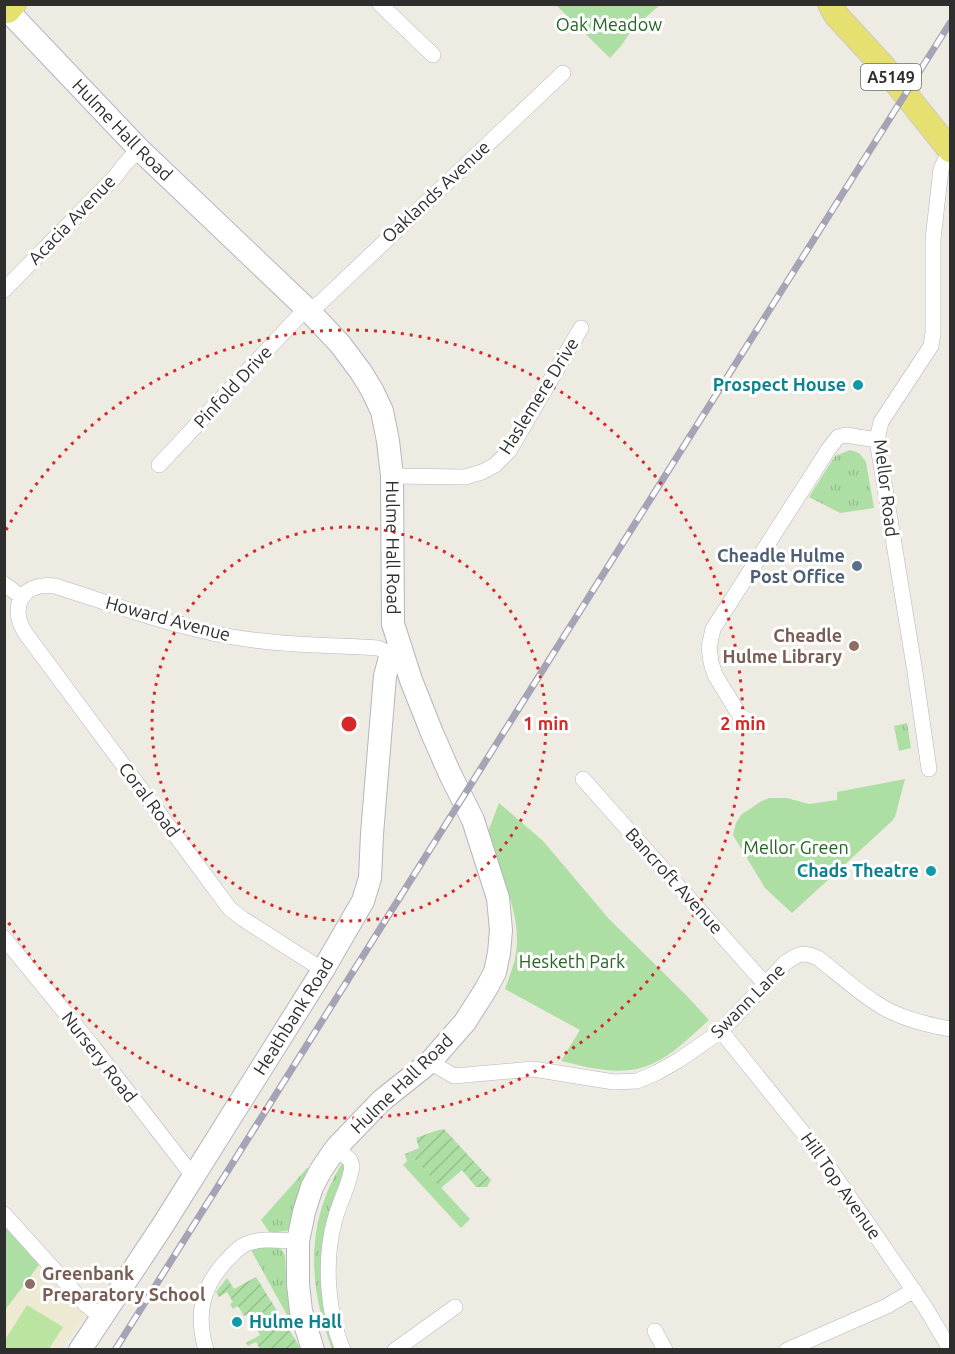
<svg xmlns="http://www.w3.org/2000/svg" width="955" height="1354" font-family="Ubuntu,sans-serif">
	<defs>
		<pattern id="grass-tufts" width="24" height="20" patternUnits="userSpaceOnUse" patternTransform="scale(1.5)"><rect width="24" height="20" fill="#addea4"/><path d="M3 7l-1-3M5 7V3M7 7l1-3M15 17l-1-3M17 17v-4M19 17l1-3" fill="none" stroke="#95bf8e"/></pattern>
		<pattern id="garden-furrows" width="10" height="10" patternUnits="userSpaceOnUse" patternTransform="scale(1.5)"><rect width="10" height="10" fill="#addea4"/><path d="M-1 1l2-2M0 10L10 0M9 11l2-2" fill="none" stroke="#95bf8e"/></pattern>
	</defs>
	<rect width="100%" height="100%" fill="#edebe2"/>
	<path fill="#ede9d3" d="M4,1226L71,1303L85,1315L61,1349H5Z"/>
	<path fill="url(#grass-tufts)" d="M850,450L859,453L866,462L874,508L840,513L809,497L835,456Z
		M907,723L911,748L899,751L894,726Z
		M342,1163L344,1167V1174L335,1194L325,1227L321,1257L337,1349H332C308,1285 305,1223 342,1163Z
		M307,1168L310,1169L297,1198L288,1230L286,1231L270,1233L261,1220Z
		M277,1247L281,1249L285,1255L286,1276L289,1300L295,1323L292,1324L251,1250L257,1248Z"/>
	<path fill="#addea4" d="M556,5H660L633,28L621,46L610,58Z
		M905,779L895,817L892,821L792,913L765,888L733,835L736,823L741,815L760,802L769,798H787L809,804L837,800V792Z
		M499,803L543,841L609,919L686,995L709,1020C687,1040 661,1067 630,1070C607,1073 583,1066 561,1061L580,1030L505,989C509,977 514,966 516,953C522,913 500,874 486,837Z
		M414,1158L470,1219L461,1228L403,1165L407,1161Z
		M4,1226L39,1265L5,1310H4Z"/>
	<path fill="url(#garden-furrows)" d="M444,1129L491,1180L487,1187H476L462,1170L441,1188L414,1158L407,1161L405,1154L419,1148L416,1138L435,1131Z
		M256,1277L301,1349H260L256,1342L248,1346L246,1343L260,1335L257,1329L258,1327L250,1313L244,1316L238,1306L233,1309L230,1304L233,1302L227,1292L219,1297L216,1292L227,1278L234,1289Z"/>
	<path fill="#bbe4a1" d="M27,1305L63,1327L49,1349H5V1340Z"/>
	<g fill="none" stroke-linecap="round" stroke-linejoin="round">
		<defs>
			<path id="street" d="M380,4L433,55
				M4,290L115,177L124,165L139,149
				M159,465L299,316L320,303L563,73
				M392,476L465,477L482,472L495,465L509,451L581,328
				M4,584L22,597
				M759,726L740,716L715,675L711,662L709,647L713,629L828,450L838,437L846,435L877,440
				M929,769L915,672L877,440L881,422L931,346L933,333V239L941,169L950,150
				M583,779L765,984
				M4,938L90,1043L193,1176
				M323,970L243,919L230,909L26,634C8,607 22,582 55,586C112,604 168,625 227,636C275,645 328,645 378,648L391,654
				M721,1031L817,1150L925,1307L950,1349
				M430,1062L454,1076L533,1069L614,1082L637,1081L656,1073L679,1060L721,1031L785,963C798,954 803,951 818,958C837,973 856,990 876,1003C898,1018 925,1024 950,1029
				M336,1148L350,1160L352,1166C350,1185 338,1204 334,1223C324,1261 327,1313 343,1350
				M4,1214L86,1305L101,1317
				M655,1331L665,1350
				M206,1350C196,1315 201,1289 225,1262C232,1255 237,1248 246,1244C262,1237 281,1241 298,1241
				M395,1350L455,1307
				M787,1350L887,1306L914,1290"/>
			<g id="secondary">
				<path id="s1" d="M4,14L8,11L139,149L308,310L340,344L361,372L372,390L382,411L388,441L392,476L393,624L411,680L432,733L450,774L473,820L498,898L501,930L499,953L495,972L486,989L465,1022L430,1062L381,1101L336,1148L321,1170L312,1187L304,1212L298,1241V1284L301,1311L313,1350"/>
				<path id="s2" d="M80,1350L163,1225L323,970L363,901L370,878L372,834L385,676L391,654L401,649"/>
			</g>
			<path id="primary" d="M830,4L836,15L882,65L950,150
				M4,6L8,11L14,4"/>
		</defs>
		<use href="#street" stroke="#b5b5c0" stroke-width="16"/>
		<use href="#secondary" stroke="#b5b5c0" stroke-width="24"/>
		<use href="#primary" stroke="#c9c9c9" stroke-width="26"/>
		<use href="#street" stroke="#fff" stroke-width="15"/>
		<use href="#secondary" stroke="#fff" stroke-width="22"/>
		<use href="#primary" stroke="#e5e06f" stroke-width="24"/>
		<defs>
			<path id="rail" d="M115,1350L950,23"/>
		</defs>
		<use href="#rail" stroke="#a5a4b6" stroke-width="7"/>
		<use href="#rail" stroke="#fff" stroke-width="4.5" stroke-dasharray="14" stroke-linecap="butt"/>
	</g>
	<g fill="none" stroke="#d62828" stroke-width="3" stroke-dasharray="3 6">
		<circle cx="349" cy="724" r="197"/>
		<path d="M6 530A394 394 0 1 1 6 918"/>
	</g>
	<g fill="#0f9aa8" stroke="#fff" stroke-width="2">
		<circle cx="858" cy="385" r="6"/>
		<circle cx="931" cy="871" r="6"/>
		<circle cx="237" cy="1322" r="6"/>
	</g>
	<circle fill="#5c6f8a" stroke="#fff" stroke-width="2" cx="857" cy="566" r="6"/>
	<g fill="#8d6e63" stroke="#fff" stroke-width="2">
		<circle cx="854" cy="646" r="6"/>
		<circle cx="30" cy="1284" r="6"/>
	</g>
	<g text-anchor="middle" stroke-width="6" stroke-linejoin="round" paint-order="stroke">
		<rect fill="#fff" stroke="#6d6d6d" stroke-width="1.5" x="861" y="64" width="60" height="26" rx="4.5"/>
		<g font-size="16" font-weight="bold" fill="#2e2e2e">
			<text x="891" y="83">A5149</text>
		</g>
		<g font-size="18" fill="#246622" stroke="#fff">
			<text x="609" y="31">Oak Meadow</text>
			<text x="796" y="854">Mellor Green</text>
			<text x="572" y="968">Hesketh Park</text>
		</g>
		<g font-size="18" fill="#2e2e2e" stroke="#fff">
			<text dy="6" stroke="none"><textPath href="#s1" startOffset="170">Hulme Hall Road</textPath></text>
			<text transform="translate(436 192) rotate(-43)" y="6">Oaklands Avenue</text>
			<text transform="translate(72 220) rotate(-46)" y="6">Acacia Avenue</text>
			<text transform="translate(233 387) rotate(-47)" y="6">Pinfold Drive</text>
			<text transform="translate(539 396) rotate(-58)" y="6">Haslemere Drive</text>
			<text transform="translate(886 488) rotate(83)" y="6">Mellor Road</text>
			<text dy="6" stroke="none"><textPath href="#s1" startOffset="692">Hulme Hall Road</textPath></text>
			<text transform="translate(168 619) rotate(15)" y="6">Howard Avenue</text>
			<text transform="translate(149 800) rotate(53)" y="6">Coral Road</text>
			<text transform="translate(674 881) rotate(48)" y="6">Bancroft Avenue</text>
			<text transform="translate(748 1001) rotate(-45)" y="6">Swann Lane</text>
			<text dy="6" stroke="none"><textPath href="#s2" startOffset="396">Heathbank Road</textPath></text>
			<text transform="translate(99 1057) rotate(52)" y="6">Nursery Road</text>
			<text transform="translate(402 1084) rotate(-44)" y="6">Hulme Hall Road</text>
			<text transform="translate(841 1186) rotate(55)" y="6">Hill Top Avenue</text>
		</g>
		<g font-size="18" font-weight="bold" fill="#0d838f" stroke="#fff" text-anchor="end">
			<text x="846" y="391">Prospect House</text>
			<text x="919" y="877">Chads Theatre</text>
			<text x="249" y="1328" text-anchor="start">Hulme Hall</text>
		</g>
		<g font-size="18" font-weight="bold" fill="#4e5e75" stroke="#fff" text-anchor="end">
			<text x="845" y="562">Cheadle Hulme<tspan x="845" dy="21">Post Office</tspan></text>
		</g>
		<g font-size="18" font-weight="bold" fill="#785e54" stroke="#fff" text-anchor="end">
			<text x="842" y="642">Cheadle<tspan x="842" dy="21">Hulme Library</tspan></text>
			<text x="42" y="1280" text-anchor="start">Greenbank<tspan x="42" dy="21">Preparatory School</tspan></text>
		</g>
	</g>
	<circle cx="349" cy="724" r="9" fill="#d62828" stroke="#fff" stroke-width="3"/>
	<g font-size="18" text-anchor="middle" font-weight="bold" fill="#d62828" stroke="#fff" stroke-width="6" stroke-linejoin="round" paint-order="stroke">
		<text x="546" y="730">1 min</text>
		<text x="743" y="730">2 min</text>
	</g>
	<rect width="955" height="1354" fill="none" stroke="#2e2e2e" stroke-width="12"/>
</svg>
